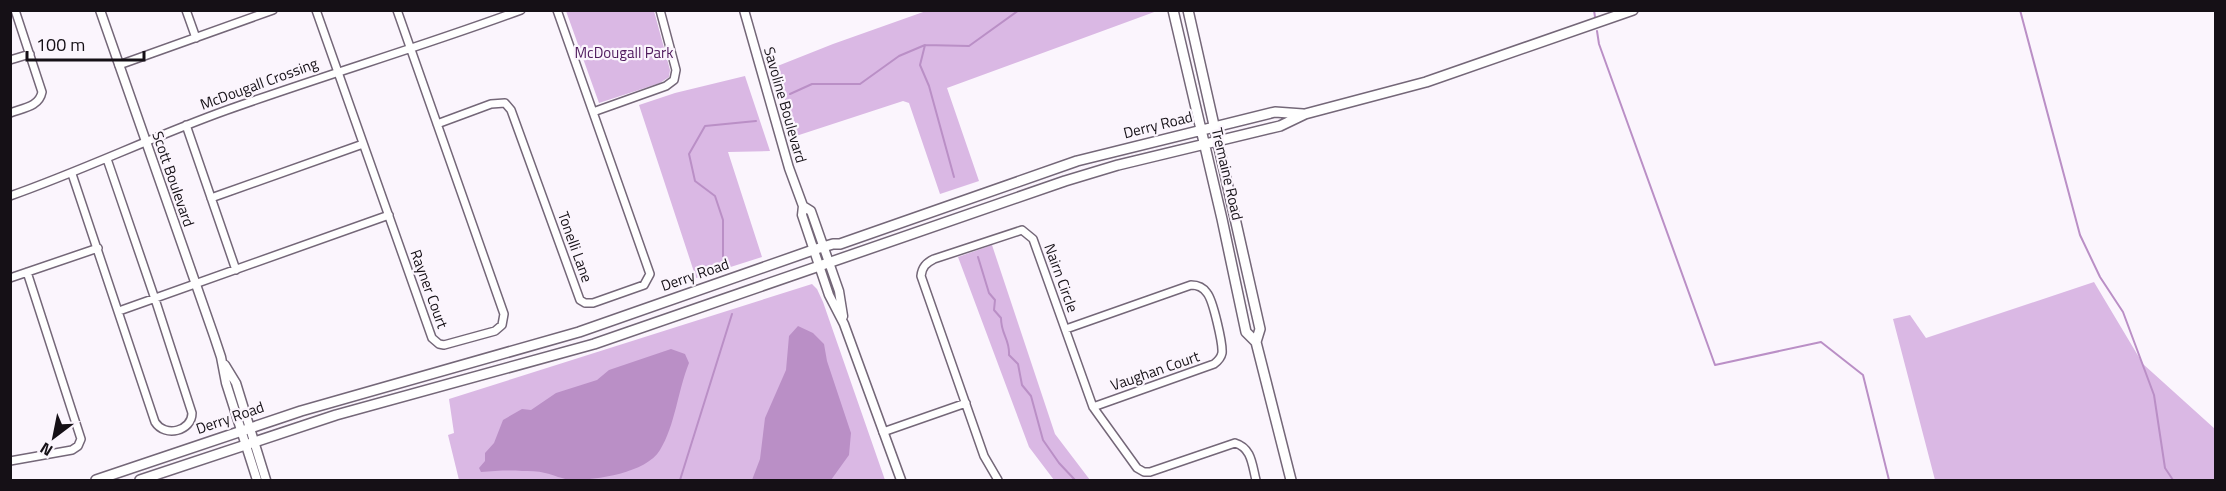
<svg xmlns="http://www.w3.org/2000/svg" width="2226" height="491" font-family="'Titillium Web',sans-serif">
	<rect width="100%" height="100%" fill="#fbf5fd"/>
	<path fill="#dab8e4" d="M566,11H654L670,70L669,77L660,83L599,103Z
		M1157,11L947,88L979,181L940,194L909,103L903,101L796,136L775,67L833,44L926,11Z
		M745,76L770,151L728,152L762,257L696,278L639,105L675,93Z
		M992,245L1055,434L1090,480H1054L1029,447L958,257Z
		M2094,282L2143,364L2215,429V480H1935L1893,319L1910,315L1926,338Z
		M812,284L817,289L823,302L885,480H459L448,435L454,433L449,399Z"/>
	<path fill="#ba8fc6" d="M798,326L813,333L824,344L827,361L851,433L849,455L831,480H752L760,459L765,418L786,370L789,336Z
		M671,349L685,354L689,363C678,390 675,426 660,450C646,473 597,480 571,480C562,479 554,475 545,473C538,471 529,471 522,471C508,470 494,471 481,472L479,468L485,461V453L494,443L503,420L522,409L531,410L556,393L597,380L609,370Z"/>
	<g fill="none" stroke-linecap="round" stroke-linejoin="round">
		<path stroke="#ba8fc6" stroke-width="2" d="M1594,10L1595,17
			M2020,10L2080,235L2100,277L2123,312L2154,395L2165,468L2173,480
			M1597,31L1599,44L1715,365L1821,342L1863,375L1889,480
			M925,45L920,65L929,86L954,177
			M790,94L812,84H860L899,56L925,45L969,46L1019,10
			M978,257L989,293L995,300L994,310L1001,318C1001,335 1010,339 1009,355L1018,364L1022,385L1031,396L1043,440L1059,463L1075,480
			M723,270V220L715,196L695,181L689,154L705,126L756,121
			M680,480L732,314"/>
		<defs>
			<path id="minor" d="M186,10L196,38
				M316,10L432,338L439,344L444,345L495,331L502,325L504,314L397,10
				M10,60L30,54
				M119,65L273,10
				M593,112L666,86L674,80L676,70L660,10
				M10,113C23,108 39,107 42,92L15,10
				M437,124L491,104L505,103L511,110L580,300L585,303H593L644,285L650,274L557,10
				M186,125L236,270
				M72,174L155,422C165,438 192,431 192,413L155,299L107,159
				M10,196C84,170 154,136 227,110C325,75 424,46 521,10
				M211,198L363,144
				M10,278L98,248
				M119,311L389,215
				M1066,329L1191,285C1198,285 1203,287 1207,293C1213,300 1223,344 1222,353C1221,358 1218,361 1214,364L1093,407
				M883,432L966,403
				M10,461L72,450L78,446L81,439L27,272
				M998,480L984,456L921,276C922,267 926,263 934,259L1022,230L1033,239L1093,407L1137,468L1144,472H1150L1235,443C1252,448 1252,465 1256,480"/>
			<path id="tertiary" d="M100,10L214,336L221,357L226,383L257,480
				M744,10L789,168L803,206L802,215L829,295L844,324L901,480
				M803,206L811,211L839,291L843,316
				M225,365L236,383L266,480"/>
			<path id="secondary" d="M1173,10L1222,219L1246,332L1256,342L1291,480
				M1188,10L1260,329L1256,342
				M96,480L301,411L579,332L813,250L833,244H840L1077,161L1275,112L1303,114
				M140,480L336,415L594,344L1065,181L1118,165L1280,126L1305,114L1426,82L1633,10"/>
		</defs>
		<use href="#minor" stroke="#746778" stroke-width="10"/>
		<use href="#tertiary" stroke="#746778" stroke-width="11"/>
		<use href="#secondary" stroke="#746778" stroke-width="12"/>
		<use href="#minor" stroke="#fff" stroke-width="7"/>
		<use href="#tertiary" stroke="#fff" stroke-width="8"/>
		<use href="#secondary" stroke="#fff" stroke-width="9"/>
	</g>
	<g text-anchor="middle" stroke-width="4.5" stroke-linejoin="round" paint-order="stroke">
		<g font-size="15" fill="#501b5e" stroke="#fbf5fd">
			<text x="624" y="58">McDougall Park</text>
		</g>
		<g font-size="15" fill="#151016" stroke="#fbf5fd">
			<text transform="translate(259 84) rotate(-20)" y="5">McDougall Crossing</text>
			<text transform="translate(785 105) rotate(74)" y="5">Savoline Boulevard</text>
			<text transform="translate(1158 125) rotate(-14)" y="5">Derry Road</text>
			<text transform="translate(1227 174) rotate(77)" y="5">Tremaine Road</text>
			<text transform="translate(173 179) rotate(71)" y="5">Scott Boulevard</text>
			<text transform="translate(575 247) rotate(70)" y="5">Tonelli Lane</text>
			<text transform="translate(695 275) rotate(-19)" y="5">Derry Road</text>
			<text transform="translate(1061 278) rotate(70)" y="5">Nairn Circle</text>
			<text transform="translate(429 289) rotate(70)" y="5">Rayner Court</text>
			<text transform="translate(1155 371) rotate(-19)" y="5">Vaughan Court</text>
			<text transform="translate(230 418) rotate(-19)" y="5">Derry Road</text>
		</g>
	</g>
	<rect width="2226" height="491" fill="none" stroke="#151016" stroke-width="24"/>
	<g transform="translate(54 437) rotate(212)" stroke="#fbf5fd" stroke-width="4.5" paint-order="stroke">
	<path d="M0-4.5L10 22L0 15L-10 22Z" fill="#151016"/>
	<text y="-9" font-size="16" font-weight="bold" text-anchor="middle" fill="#151016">N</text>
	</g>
	<path d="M27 51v9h117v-9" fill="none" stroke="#151016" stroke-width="3"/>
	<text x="36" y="51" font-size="18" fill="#151016" stroke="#fbf5fd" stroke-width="4.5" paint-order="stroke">100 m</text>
</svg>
